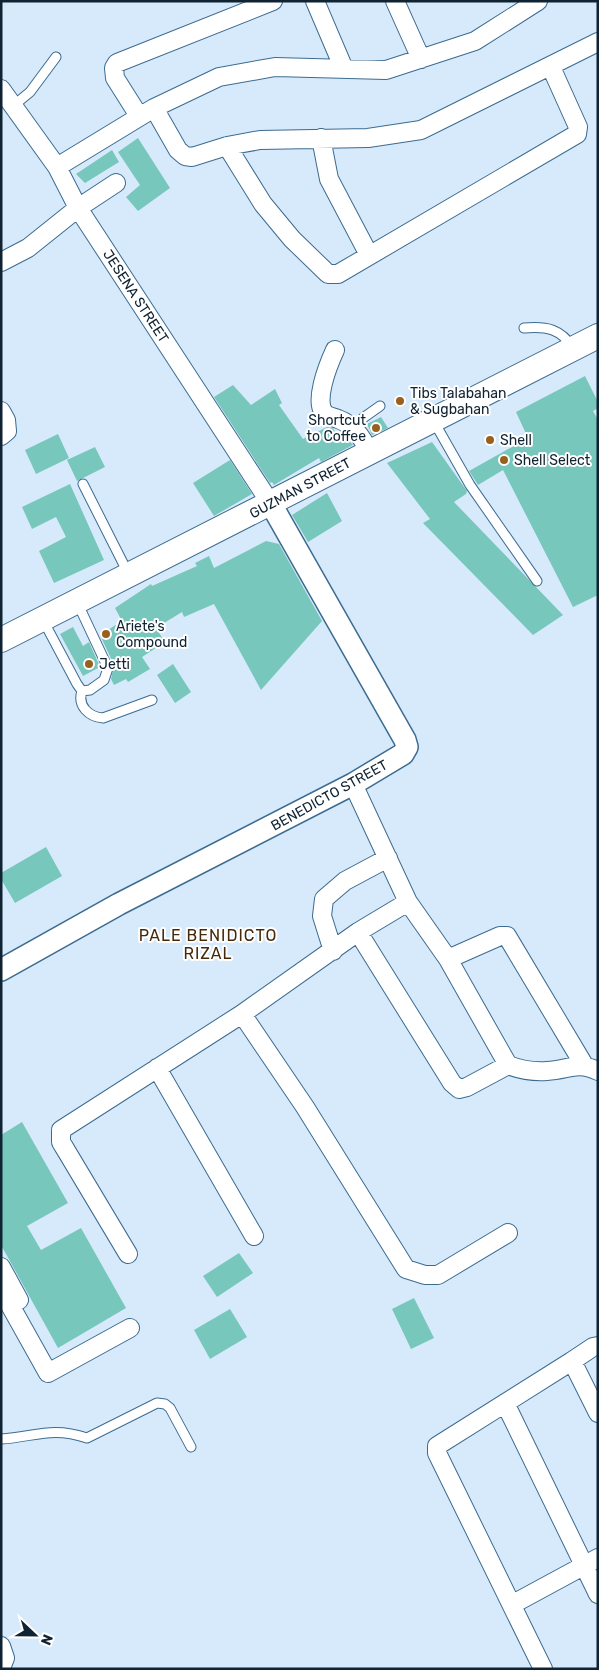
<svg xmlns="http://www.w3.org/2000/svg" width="599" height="1670" font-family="Rubik,sans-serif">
	<rect width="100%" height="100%" fill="#d6eafb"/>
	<path fill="#78c7bc" d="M138,138L170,188L138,211L126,197L140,185L118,152Z
		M112,150L119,162L85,183L76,174Z
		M585,376L598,402V408L593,411L598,420V595L573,607L503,470L478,485L469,471L528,438L516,412Z
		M233,385L251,405L275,389L282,403L279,405L303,439L327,427L333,428L338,437L343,434L353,445L321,462L319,458L274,485L272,482L270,483L214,397Z
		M381,417L388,428L372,435L367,424Z
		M58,434L69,458L36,474L25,450Z
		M432,442L467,491L466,494L454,502L563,615L533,635L423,523L430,519L387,463Z
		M95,447L105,467L77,481L67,460Z
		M230,460L252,494L214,516L193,483Z
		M70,484L104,560L54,583L39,551L66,537L56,517L32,529L22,507Z
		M327,493L342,521L308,542L292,515Z
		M266,541L279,544L322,621L261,690L214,604L184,617L182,612L156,628L165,642L142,657L150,669L128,682L126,679L114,685L111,679L114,665L100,635L122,621L115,608L151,584L152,586L197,566L195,563L209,556L214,568Z
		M73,627L83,646L89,642L100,667L83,676L60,634Z
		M173,664L191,692L175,703L157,675Z
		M46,847L62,876L15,903L1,879V873Z
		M22,1122L68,1203L27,1226L41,1250L81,1228L126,1308L58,1348L1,1245V1135Z
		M239,1253L253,1273L217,1297L203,1276Z
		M414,1298L434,1338L411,1349L392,1309Z
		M230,1309L247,1337L210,1359L194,1330Z"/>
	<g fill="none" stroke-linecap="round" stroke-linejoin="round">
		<defs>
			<path id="service" d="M13,106L30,92L56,57
				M524,328C547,326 561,329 573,348
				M433,420L470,485L537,581
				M357,431L363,418L380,406
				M83,484L128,573
				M43,620L77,684L82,691L90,690L104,680L108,668L77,602
				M82,691C77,706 89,717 103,718L152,700
				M1,1439C35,1437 51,1426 87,1438L157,1403L165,1404L170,1408L191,1447"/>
			<path id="minor" d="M315,1L344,69
				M395,1L421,59
				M1,89L57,167L78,208L271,504
				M154,108L178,150L185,156L192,157L227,146L260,140L368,138L421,130L598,42
				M139,116L115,78L114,68L117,63L273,1
				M321,138L329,179L369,255
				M227,146L263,204L292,239L324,270L328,274H338L577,134L578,127L551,67
				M57,167L154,108L219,77L275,67L386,70L475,41L538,1
				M1,262L28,248L78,208L116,183
				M335,350C329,363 311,406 327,415C330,417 334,417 338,419C354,425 361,436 369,451
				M1,411L6,420L7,431L1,436
				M353,784L408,902L448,959L508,1065
				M358,932L408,902
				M333,951L322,916L324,899L345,881L388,858
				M448,959L500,936H507L584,1065
				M242,1014L305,1107L406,1269L425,1275H438L508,1233
				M157,1068L254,1236
				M128,1254L67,1152L61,1142V1130L242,1014L358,932L452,1083L459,1089L467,1087L508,1065C521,1070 533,1072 547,1071C569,1070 576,1061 598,1071
				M1,1267L19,1300
				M1,1289L48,1373L130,1328
				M598,1346L593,1347L572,1361L598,1413
				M505,1403L598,1594
				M513,1604L598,1558
				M1,1646L5,1658L1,1668
				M543,1669L437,1453V1446L572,1361"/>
			<path id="tertiary" d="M1,970L119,904L353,784L403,754L407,747L405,740L271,504"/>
			<path id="secondary" d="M1,640L598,336"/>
		</defs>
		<use href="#service" stroke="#3c6b90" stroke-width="11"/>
		<use href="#minor" stroke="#3c6b90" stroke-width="20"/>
		<use href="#tertiary" stroke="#3c6b90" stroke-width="24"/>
		<use href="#secondary" stroke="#3c6b90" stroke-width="26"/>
		<use href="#service" stroke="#fff" stroke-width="9"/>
		<use href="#minor" stroke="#fff" stroke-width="18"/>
		<use href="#tertiary" stroke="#fff" stroke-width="21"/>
		<use href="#secondary" stroke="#fff" stroke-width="24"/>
	</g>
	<g fill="#995f1d" stroke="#fff" stroke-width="2">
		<circle cx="400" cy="401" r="5"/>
		<circle cx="376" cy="428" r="5"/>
		<circle cx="490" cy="440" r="5"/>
		<circle cx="504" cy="460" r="5"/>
		<circle cx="106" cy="634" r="5"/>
		<circle cx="89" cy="664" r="5"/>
	</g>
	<g text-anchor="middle" stroke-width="4" stroke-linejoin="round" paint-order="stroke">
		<g font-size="14" fill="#102333" stroke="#fff">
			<text transform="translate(136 296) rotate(57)" y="5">JESENA STREET</text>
			<text transform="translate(300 488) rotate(-28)" y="5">GUZMAN STREET</text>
			<text transform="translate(329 795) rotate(-29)" y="5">BENEDICTO STREET</text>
		</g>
		<g font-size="14" fill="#102333" stroke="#fff" text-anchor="start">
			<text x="410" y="398">Tibs Talabahan<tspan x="410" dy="16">&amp; Sugbahan</tspan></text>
			<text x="366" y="425" text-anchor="end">Shortcut<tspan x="366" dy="16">to Coffee</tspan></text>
			<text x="500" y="445">Shell</text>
			<text x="514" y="465">Shell Select</text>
			<text x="116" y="631">Ariete's<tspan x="116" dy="16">Compound</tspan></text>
			<text x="99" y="669">Jetti</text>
		</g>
		<g font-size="16" letter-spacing="1" fill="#45290a" stroke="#fff">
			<text x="208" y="941">PALE BENIDICTO<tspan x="208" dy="18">RIZAL</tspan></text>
		</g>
	</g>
	<rect width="599" height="1670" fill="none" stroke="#102333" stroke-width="5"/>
	<g transform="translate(35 1635) rotate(112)" stroke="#ffffff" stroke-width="4" paint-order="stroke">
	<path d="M0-4L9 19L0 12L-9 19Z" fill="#102333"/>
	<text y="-8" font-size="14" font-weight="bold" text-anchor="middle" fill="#102333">N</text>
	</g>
</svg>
